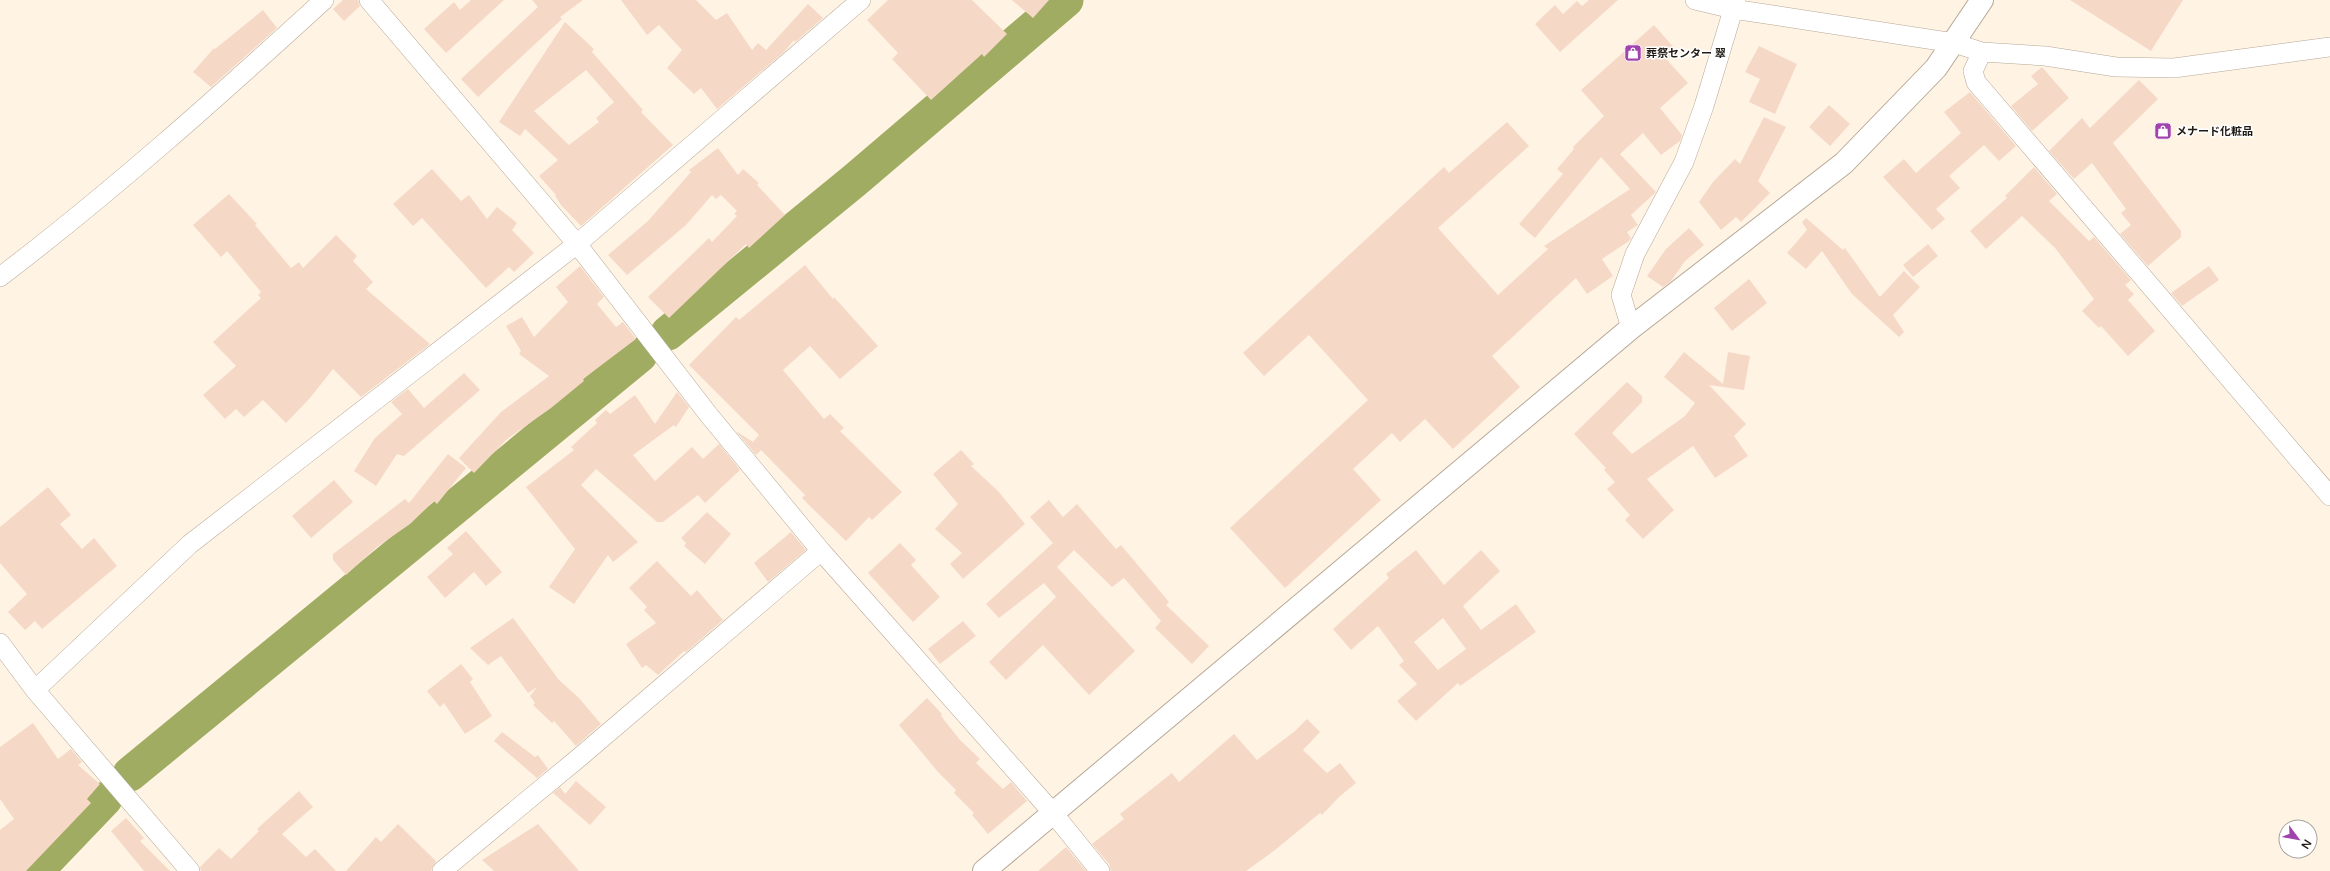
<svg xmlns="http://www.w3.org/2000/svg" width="2330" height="871" font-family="'Varela Round','Noto Sans JP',sans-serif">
	<rect width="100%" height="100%" fill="#fff3e4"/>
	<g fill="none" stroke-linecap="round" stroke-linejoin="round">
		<path stroke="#9fac61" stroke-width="35" d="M668,333L855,180L1066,0
			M130,774L640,355
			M36,871L105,799"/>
	</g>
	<path fill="#f6d8c7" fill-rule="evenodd" d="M343,0H358L360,6L344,21L333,9Z
		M471,0H504L446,53L424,29L454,2L460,10Z
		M532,0H583L560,17L562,19L478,97L461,79L538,7Z
		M621,0H696L716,20L727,13L752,50L758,43L766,50L808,4L823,18L795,42L794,40L784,52L717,109L701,88L694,94L667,68L682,50L659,25L647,35Z
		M888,0H972L1007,34L984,57L982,54L931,100L892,59L898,53L867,20Z
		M1012,0H1049L1033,18Z
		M1589,0H1618L1560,52L1535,24L1555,5L1563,14L1577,1L1582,6Z
		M2070,0H2183L2151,51Z
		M263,10L277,28L211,87L193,72L214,48L215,49Z
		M565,22L594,49L592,52L643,110L641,112L673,145L581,226L561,205L555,196L556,195L539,176L558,160L525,129L520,136L499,122ZM586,70L614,102L596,118L599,122L569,145L534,111Z
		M1654,25L1677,51L1667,60L1688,83L1660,108L1682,135L1680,141L1661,155L1643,133L1620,154L1656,192L1631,215L1638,225L1627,232L1631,238L1629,241L1602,259L1613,276L1587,294L1576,278L1492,356L1520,387L1453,449L1425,419L1400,442L1392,433L1353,469L1381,500L1285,588L1230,528L1368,400L1309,335L1264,376L1243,353L1444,167L1449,173L1507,122L1529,146L1438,228L1498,295L1548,249L1544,246L1630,189L1601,157L1535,238L1519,224L1563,174L1557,169L1574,149L1573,147L1604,116L1581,90Z
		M1759,46L1797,64L1775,114L1749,102L1760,79L1745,72Z
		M2042,67L2069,98L2032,131L2011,106L2038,84L2031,76Z
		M2139,80L2158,99L2113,143L2181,231V237L2148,266L2120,234L2131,225L2121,213L2126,209L2092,163L2074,179L2049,151L2082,118L2090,128Z
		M1970,92L2016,146L1999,161L1984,145L1949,176L1960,188L1936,209L1945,219L1932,230L1883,177L1904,159L1916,173L1961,133L1944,112Z
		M1829,105L1850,124L1830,146L1809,127Z
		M1764,117L1786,127L1758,181L1770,193L1741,222L1736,217L1721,230L1699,202L1713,182L1735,159L1740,164Z
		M718,148L738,175L743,169L759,183L757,185L785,215L749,248L746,244L669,318L648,297L709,238L712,242L737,216L734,214L737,211L721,195L716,199L712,195L686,225L627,275L608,255L648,221L691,172L689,170Z
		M2034,167L2057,194L2049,201L2089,241L2094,237L2131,280L2125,285L2134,294L2128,300L2155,331L2128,356L2101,326L2099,328L2082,311L2094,299L2055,248L2022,216L1986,249L1970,231L2007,198L2005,196Z
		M432,169L461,201L469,195L487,219L497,207L517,223L512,230L534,253L514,272L509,267L486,288L422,218L413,226L393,204Z
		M229,194L257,224L255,225L291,268L299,262L303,268L336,235L357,256L353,261L373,282L366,289L430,344L361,397L333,369L310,398L286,423L263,400L244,417L236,409L225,419L203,395L236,366L213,342L261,298L258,295L261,292L227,251L221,257L193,225Z
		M1806,218L1843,250L1845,248L1880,297L1904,271L1920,287L1893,315L1904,332L1899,337L1852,294L1822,251L1806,269L1787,253L1807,230L1802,222Z
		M1689,228L1704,245L1685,261L1671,281L1663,287L1647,276L1666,249Z
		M1928,244L1938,256L1913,277L1903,265Z
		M805,265L833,299L834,297L878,346L840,379L810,346L783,370L824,419L830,414L844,428L840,431L902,492L872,520L869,517L846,541L815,511L802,498L805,495L761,450L756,455L736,431L753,442L759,435L689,365L736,317L739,320Z
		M580,266L604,297L597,304L616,327L623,322L636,339L583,379L584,381L551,408L506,440L474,473L459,458L501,412L549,376L519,354L521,351L506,326L522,317L534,337L568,302L556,287Z
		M2209,266L2219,280L2182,306L2171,293Z
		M1749,279L1767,303L1732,331L1714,308Z
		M1684,352L1723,384L1728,352L1750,356L1744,390L1709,385L1746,424L1734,436L1748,456L1715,478L1693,446L1647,479L1674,510L1643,539L1625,520L1630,515L1607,489L1615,482L1604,470L1606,468L1574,434L1627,382L1642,396V402L1612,433L1632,454L1685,416L1695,403L1664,377Z
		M464,373L480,390L404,456L397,454L376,486L354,471L375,438L402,414L391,402L408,389L424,408Z
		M677,392L689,407L676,427L674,425L633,455L655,481L692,447L703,459L719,444L740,470L705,503L698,495L663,522H657L596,469L581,485L638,542L613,562L608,555L574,604L549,587L575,549L526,487L574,450L571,447L597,423L595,420L606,410L610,414L635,395L655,424Z
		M961,450L974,464L971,466L998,491L1025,524L963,579L950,564L962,553L935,529L958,504L933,474Z
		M448,454L466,468L437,504L434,501L410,524L377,547L346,575L333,560V554L405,499L409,503Z
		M334,480L353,502L311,538L292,516Z
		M48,487L71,515L60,524L82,549L94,538L117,566L42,629L35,621L25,630L8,612L27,594L0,563V527Z
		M1049,500L1063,517L1077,504L1116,549L1121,545L1169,602L1166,605L1209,646L1192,664L1155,628L1161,621L1124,578L1112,587L1074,550L1057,567L1135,651L1089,695L1043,645L1006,680L989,662L1056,597L1044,583L999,618L986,604L1053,543L1030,517Z
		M707,512L731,534L705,564L684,546L686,543L681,538Z
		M466,531L502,572L486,586L474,572L445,598L427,577L453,554L447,548Z
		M791,532L806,550L768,582L754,563Z
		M900,543L916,560L911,565L940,597L913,622L868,573Z
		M1416,550L1444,585L1481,550L1500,571L1463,606L1481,630L1516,604L1536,632L1460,686L1458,683L1416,721L1397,701L1417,684L1399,665L1404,661L1378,626L1351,650L1333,629L1389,578L1386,574ZM1443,618L1466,649L1438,670L1414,642Z
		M657,561L691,596L697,590L723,620L686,652L684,651L658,675L646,665L642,668L626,644L656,623L644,610L647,607L629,588Z
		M513,618L559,680L579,698L601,724L576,746L554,721L552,723L533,705L535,703L530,696L537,687L528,693L501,656L488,665L470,648Z
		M963,621L976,636L940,664L928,649Z
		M461,664L473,679L470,682L492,716L465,734L444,703L440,707L427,691Z
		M927,698L942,714L941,716L960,740L980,759L976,763L1003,789L1011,782L1027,801L988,834L972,815L974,813L954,793L956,790L938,772L899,725Z
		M1307,719L1320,732L1303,750L1327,773L1340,763L1356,783L1339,797L1322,815L1320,813L1275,850L1246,871H1111L1109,864L1092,844L1124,819L1120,814L1172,773L1179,782L1234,734L1257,760L1295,731Z
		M33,723L58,759L71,749L82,762L78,765L100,784L87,799L91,803L26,871H0V830L14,819L0,799V747Z
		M502,732L535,757L538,755L548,769L537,778L494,741Z
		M576,781L606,807L590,825L553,793L560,787L565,794Z
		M299,791L313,807L282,834L306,857L315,849L336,871H201L200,867L219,848L231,859L259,831L257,829Z
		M126,818L144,838L140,841L170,871H144L111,831Z
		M398,824L436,861L431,871H346L376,837L381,842Z
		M538,824L579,871H494L482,860Z
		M1066,847L1086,871H1038Z"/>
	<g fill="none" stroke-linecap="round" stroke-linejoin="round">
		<defs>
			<path id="minor" d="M369,0L577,244L708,414L821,551L1053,813L1100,871
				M1695,0L1733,9L1954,43L1982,52L2045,56L2116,67L2174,68L2330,47
				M1982,52L1973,71L1976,82L2330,496
				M0,277C113,191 219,96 324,0
				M1631,328L1621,295L1635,254L1684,162L1704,106L1736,0
				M0,643L35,690L190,871
				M35,690L190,544L577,244L861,0
				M442,871L581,756L821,551"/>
			<path id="tertiary" d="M984,871L1631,328L1844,163L1936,68L1982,0"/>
		</defs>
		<use href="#minor" stroke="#b6a896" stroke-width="20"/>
		<use href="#tertiary" stroke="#b6a896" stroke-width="24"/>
		<use href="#minor" stroke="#fff" stroke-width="19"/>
		<use href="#tertiary" stroke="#fff" stroke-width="22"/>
	</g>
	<defs>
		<symbol id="shop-square" viewBox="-11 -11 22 22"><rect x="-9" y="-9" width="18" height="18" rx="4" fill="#a043ad" stroke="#fff"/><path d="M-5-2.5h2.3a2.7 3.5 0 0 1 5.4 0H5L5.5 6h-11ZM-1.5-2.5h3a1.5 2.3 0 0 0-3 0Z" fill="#fff"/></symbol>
	</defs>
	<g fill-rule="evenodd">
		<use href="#shop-square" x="1623" y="43" width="20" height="20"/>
		<use href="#shop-square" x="2153" y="121" width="20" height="20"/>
	</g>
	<g text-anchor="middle" stroke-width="3" stroke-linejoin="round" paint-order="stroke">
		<g font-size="11" font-weight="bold" fill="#201b14" stroke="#fff" text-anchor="start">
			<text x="1646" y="57">葬祭センター 翠</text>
			<text x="2176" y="135">メナード化粧品</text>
		</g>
	</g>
	<g transform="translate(2298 839) rotate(122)"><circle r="19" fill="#ffffff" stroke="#a6a4a1"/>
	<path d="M0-3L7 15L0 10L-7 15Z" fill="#a043ad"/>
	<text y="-6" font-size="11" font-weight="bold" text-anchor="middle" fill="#201b14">N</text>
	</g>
</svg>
